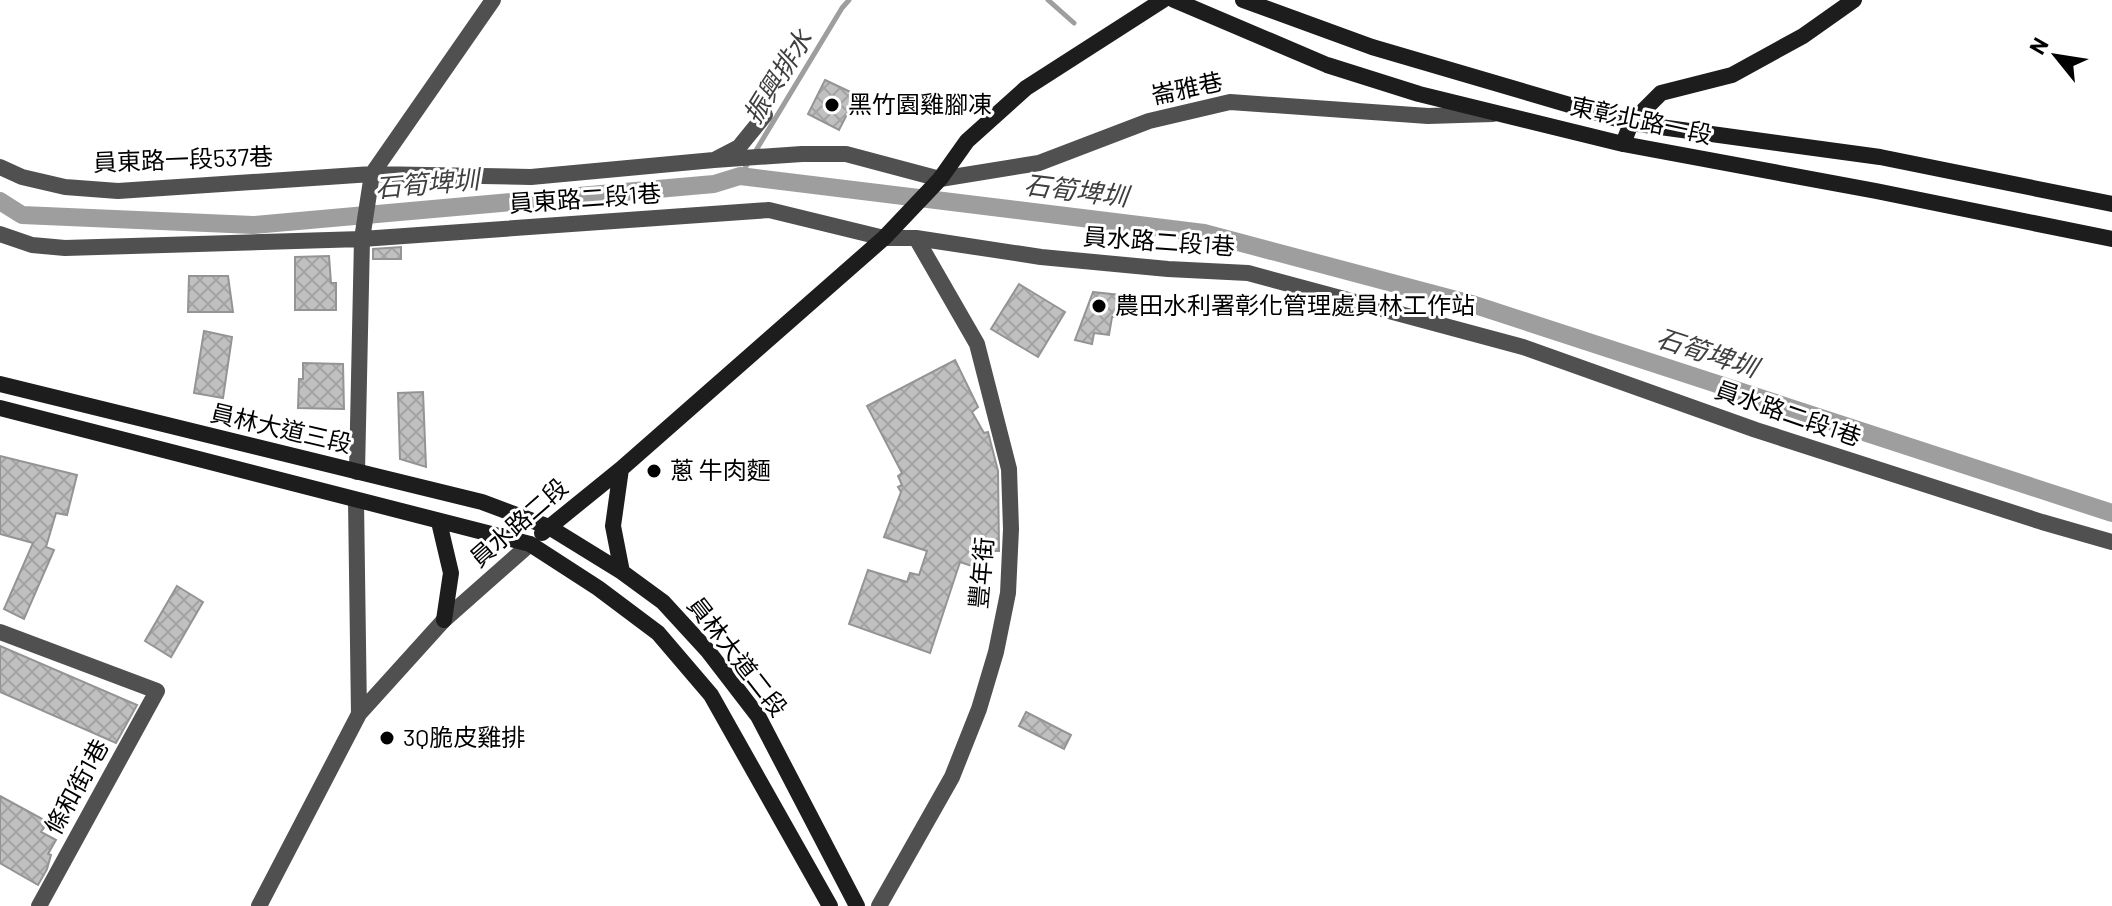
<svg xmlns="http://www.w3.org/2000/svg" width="2112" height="906" font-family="Barlow,'Noto Sans TC',sans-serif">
	<defs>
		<pattern id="building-cross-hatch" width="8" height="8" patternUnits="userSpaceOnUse" patternTransform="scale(2)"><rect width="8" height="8" fill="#c0c0c0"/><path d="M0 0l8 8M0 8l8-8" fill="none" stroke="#a3a3a3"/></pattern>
	</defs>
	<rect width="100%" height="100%" fill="#fff"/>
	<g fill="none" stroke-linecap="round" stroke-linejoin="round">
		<path stroke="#9e9e9e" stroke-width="5" d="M1048,0L1074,23
			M755,152L842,8L849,0
			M740,176L750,160"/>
		<path stroke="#9e9e9e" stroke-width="18" d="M0,201L22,215L253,225L714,184L740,176L1204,233L1475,305L2112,513"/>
	</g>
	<path fill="url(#building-cross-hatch)" stroke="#949494" stroke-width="2" d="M825,80L857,95L839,130L808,114Z
		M401,247V259H373V249Z
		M329,256L331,283H336V310H295V257Z
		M189,276H228L233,312H188Z
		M1019,284L1065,312L1038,357L991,329Z
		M1093,292L1120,295L1117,317H1112L1109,335L1094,333L1092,344L1075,340Z
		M204,331L232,337L223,398L194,393Z
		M955,360L978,407L972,412L984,433L988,432L998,471L999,551H987V571L960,562L930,653L849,624L868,570L907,582L910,573L919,575L927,551L884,537L901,492L898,487L902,485L898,476L902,473L867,406Z
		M303,363L343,364L344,409L298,408L299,379H303Z
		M423,392L426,467L400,459L398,393Z
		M0,456L77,475L67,515L56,513L46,547L54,550L24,619L4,609L33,543L0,534Z
		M177,586L203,602L171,657L145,641Z
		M0,646L137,705L116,743L0,692Z
		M1026,712L1071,735L1064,749L1019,726Z
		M0,796L48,822L41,832L56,840L48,854L51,855L47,869L38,885L0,863Z"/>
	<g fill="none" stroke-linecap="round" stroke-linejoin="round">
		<path stroke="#505050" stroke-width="16" d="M714,160L802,154H846L940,179L1039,163L1149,121L1230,102L1428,116L1493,114
			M0,167L22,177L65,187L118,191L372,174L531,177L714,160L739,147L765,115
			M0,234L32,245L65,248L362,239L769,210L884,238H916L1041,257L1168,269L1248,273L1523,347L1756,430L2042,522L2112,542
			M357,472L362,239L372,174L493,0
			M356,501L359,714
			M0,632L157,691L39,906
			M259,906L359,714L444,620L530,544
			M879,906L952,777L979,709L996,652L1008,593L1011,529L1009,469L977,344L916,238"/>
		<path stroke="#1d1d1d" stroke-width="16" d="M1174,0L1327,65L1419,94L1623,144L1876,191L2112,239
			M1243,0L1372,47L1631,123L1880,157L2112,204
			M1623,144L1631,123L1661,93L1732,75L1803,36L1854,0
			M0,384L482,502L549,527L622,572L663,602L708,651L758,716L857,906
			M0,408L530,544L598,588L658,633L711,695L830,906
			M621,469L613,526L622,572
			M439,522L451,573L444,620
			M542,533L621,469L884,238L940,179L967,141L1026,88L1163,0"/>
	</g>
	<g fill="#000" stroke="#fff" stroke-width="3">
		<circle cx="832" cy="105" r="8"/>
		<circle cx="1099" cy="306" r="8"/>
		<circle cx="654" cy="471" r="8"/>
		<circle cx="387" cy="738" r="8"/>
	</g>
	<g text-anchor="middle" stroke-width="6" stroke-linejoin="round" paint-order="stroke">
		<g font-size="24" fill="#000" stroke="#fff">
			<text transform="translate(1187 89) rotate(-12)" y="8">崙雅巷</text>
			<text transform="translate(1641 121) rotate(12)" y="8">東彰北路一段</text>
			<text transform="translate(183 160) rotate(-2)" y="8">員東路一段537巷</text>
			<text transform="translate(585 199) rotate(-4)" y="8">員東路二段1巷</text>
			<text transform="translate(1159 242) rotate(4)" y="8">員水路二段1巷</text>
			<text transform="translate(1788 414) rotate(19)" y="8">員水路二段1巷</text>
			<text transform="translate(281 429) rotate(13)" y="8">員林大道三段</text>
			<text transform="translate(519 523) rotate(-41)" y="8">員水路二段</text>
			<text transform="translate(982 573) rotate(-85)" y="8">豐年街</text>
			<text transform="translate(737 657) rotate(52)" y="8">員林大道二段</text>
			<text transform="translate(77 787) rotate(-61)" y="8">條和街1巷</text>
		</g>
		<g font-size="24" fill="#000" stroke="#fff" text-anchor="start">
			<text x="848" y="113">黑竹園雞腳凍</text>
			<text x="1115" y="314">農田水利署彰化管理處員林工作站</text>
			<text x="670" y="479">蔥 牛肉麵</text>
			<text x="403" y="746">3Q脆皮雞排</text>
		</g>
		<g font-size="26" font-style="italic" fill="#3f3f3f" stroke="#fff">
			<text transform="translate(778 77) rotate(-58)" y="9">振興排水</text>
			<text transform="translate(427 184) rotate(-5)" y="9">石筍埤圳</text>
			<text transform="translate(1076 191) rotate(7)" y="9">石筍埤圳</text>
			<text transform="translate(1707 353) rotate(18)" y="9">石筍埤圳</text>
		</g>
	</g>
	<g transform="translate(2056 56) rotate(300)" stroke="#ffffff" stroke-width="6" paint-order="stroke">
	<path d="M0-6L14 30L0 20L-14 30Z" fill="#000000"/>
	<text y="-12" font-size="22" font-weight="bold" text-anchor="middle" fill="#000000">N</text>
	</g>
</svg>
